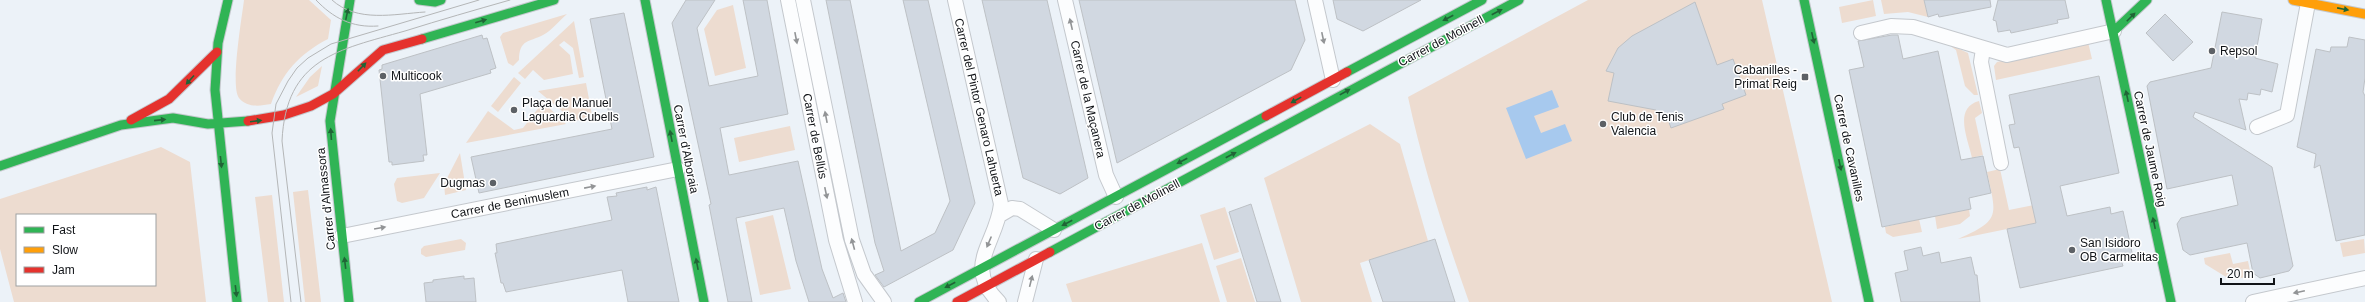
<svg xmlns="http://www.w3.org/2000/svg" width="2365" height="302" font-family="Helvetica,sans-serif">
	<rect width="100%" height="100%" fill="#ecf2f8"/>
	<path fill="#eddcd0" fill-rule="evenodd" d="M244,0H309L331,20L328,39C299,54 282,73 271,104C260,106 247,108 239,98C230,86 242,17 244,0Z
		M1588,0H1762L1832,302H1469C1445,234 1423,167 1408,97Z
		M1873,0L1876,16L1842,23L1839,7Z
		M1881,0H1924L1928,17L1908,12L1884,14Z
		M733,5L746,68L715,76L704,29L717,10Z
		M567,14C560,20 551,31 543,35C530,42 519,39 519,60L513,66L508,63L500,37L503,33Z
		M574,21L584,77L579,78L573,48L564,41L559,45L570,55L573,74L544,80L533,70L525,79L518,73Z
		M2088,42L2092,59L1996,80L1994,66L1997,62Z
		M1946,43L1968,53L1978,95H1974L1965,86L1956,50Z
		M322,66L318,86L296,97L310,77Z
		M514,77L521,83L498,112L491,106Z
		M586,83L592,115L590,118L574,121L538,91Z
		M1979,101L1982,113L1975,118L1983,155L1972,158C1968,139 1953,108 1979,101Z
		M543,102L566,124L466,143L488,111L514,130L523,128Z
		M1370,124L1400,144L1428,241L1360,263L1372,302H1301L1264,178Z
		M790,126L795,150L739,162L734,138Z
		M161,147L190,162L206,302H14L0,249V199ZM17,215H155V285H17Z
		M460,153L466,190L445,195L444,184Z
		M2000,169L2009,210L2063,199L2066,217L1958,239C2002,220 1996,215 1987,172Z
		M440,173L424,198L402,203L397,201L394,184L397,178Z
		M308,190L321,302H305L293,192Z
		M272,195L284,302H268L255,197Z
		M1225,207L1239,252L1214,260L1200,215Z
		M1969,209L1970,216L1960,224L1937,229L1935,216Z
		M773,215L791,289L760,295L745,222Z
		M1919,219L1922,232L1893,237L1886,233L1885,227Z
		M461,239L466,243L465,250L426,257L421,254V249L424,246Z
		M2364,239L2365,253L2343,257L2340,243Z
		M1202,243L1220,302H1072L1066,284Z
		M2230,253L2233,264L2248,261L2251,276L2231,280L2205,264L2204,258Z
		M1241,258L1255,302H1227L1216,266Z"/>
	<path fill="#a7c9ee" d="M1552,90L1559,107L1534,116L1541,133L1565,124L1572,141L1526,159L1506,108Z"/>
	<path fill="#d1d8e1" stroke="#bdc1c5" d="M686,0H715L697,28L709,86L758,76L743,0H767L788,114L720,128L729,175L798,161L822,269L833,298L843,293L846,302H809L796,261L784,208L736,218L752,302H728L709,205L711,204L672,23Z
		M826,0H850L901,251L935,233L950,201L903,0H928L975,203L953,250L884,287L875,275L884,271L875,243Z
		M982,0H1047L1088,178L1060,194L1023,178Z
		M1079,0H1295L1305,40L1291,70L1117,163Z
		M1333,0H1421L1363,31L1337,19Z
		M1924,0H1990L1991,7L1939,17L1938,14L1928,17Z
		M1998,0H2065L2069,18L2057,20L2058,23L2011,33L2010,30L1998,32L1996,21L1993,20Z
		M1695,2L1717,65L1733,59L1746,95L1722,104L1724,109L1671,128L1666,114L1656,112V110L1608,101L1614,73L1606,71L1618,48L1632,36Z
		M2222,12L2262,19L2255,58L2278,64L2272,92L2261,89L2260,95L2248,93L2247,100L2239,99L2246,130L2195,112L2193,117L2272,167L2293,266L2289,271L2260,278L2253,273L2247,243L2190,255L2183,250L2177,224L2181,218L2238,205L2232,175L2167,189L2147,86L2150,82L2211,68Z
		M624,13L654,157L479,193L471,157L612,129L590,19Z
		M2165,14L2193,42L2173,61L2146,33Z
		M482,35L483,39L487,38L496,68L490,70L491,73L420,94L427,155H423L424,161L392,165V162H389L379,70L382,69V65Z
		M1892,35H1898L1903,59L1938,51L1961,160L1983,156L1991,193L1969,198L1971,209L1882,227L1849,70L1864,67L1858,41Z
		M2349,37L2365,40V78L2363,92L2365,96V235L2336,241L2320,165L2314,168L2316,154L2297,147L2316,49L2330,52L2331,47H2347Z
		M2099,76L2119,173L2060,186L2067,216L2110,207L2111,214L2123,211L2133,257L2121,260L2123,266L2020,288L2007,229L2036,223L2019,147L2014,148L2009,125L2015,124L2009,95Z
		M647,187V190L656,187L679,302H628L622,270L506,292L503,283H501L495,253H497L496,244L612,220L607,197L617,196L616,193Z
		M1251,204L1281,302H1257L1229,212Z
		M1435,239L1455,302H1383L1369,260Z
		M1921,247L1923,256L1939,252L1941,263L1971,257L1975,275H1977L1980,302H1901L1895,273L1908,270L1904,251Z
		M464,276V279L474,278L476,302H426L424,283L433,282V280Z"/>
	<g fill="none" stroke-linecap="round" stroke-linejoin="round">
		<defs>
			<path id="street" d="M788,0L836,240L855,302
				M803,0L852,240L864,274L884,302
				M955,0L1001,204C997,243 962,266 999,302
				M1065,0L1106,175L1116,197
				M1315,0L1333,80
				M1861,33L1891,26L1913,27L2007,55L2114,31
				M1983,49L1981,62L2001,163
				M2257,127L2287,115L2308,3
				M1000,215L1012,208L1020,209L1054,230
				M342,236L678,169
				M1025,302L1036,259
				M2253,302L2365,278"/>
			<path id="fast" d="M228,0L218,43L215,90L237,302
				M419,0L435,2L441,0
				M645,0L704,302
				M1804,0L1869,302
				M2106,0L2171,302
				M2114,31L2147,0
				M422,39L554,0
				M1347,72L1482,0
				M0,166L121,125L173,118L208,124L248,121
				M1050,252L1519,0
				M349,302L330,121L350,0
				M919,302L1266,116"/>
			<path id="slow" d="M2293,0L2365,14"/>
			<path id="jam" d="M1266,116L1347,72
				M131,120L169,99L217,52
				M248,121L284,115L311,106L333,94L383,50L422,39
				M957,302L1050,252"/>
		</defs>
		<use href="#street" stroke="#c4c8cd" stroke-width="16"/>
		<use href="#fast" stroke="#c4c8cd" stroke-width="11"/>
		<use href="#slow" stroke="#c4c8cd" stroke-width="11"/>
		<use href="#jam" stroke="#c4c8cd" stroke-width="11"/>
		<use href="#street" stroke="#fcfdfe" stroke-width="14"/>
		<use href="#fast" stroke="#30b455" stroke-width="9"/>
		<use href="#slow" stroke="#ff9f0a" stroke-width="9"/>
		<use href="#jam" stroke="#e5322d" stroke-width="9"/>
		<path stroke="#b4b6b7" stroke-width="1" d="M316,0C333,18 352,28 378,26
			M332,0C357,23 394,14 425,12
			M291,302L272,133L276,104L288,81L297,68L308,58L331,44L479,0
			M301,302L282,141C286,58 338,50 405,31C440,20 475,10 510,0"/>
	</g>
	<defs><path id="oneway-solid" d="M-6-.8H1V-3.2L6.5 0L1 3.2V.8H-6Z"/></defs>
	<g fill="#206436">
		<use href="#oneway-solid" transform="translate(2343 9) rotate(11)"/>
		<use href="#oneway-solid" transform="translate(1497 12) rotate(-28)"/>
		<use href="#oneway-solid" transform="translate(347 14) rotate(-78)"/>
		<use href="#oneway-solid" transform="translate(2131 17) rotate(-45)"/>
		<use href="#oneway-solid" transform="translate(1448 18) rotate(152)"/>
		<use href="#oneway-solid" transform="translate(481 21) rotate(-16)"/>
		<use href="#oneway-solid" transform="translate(1813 38) rotate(77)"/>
		<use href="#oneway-solid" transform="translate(362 67) rotate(-46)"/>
		<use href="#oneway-solid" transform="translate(190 80) rotate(132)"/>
		<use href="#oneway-solid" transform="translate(1345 92) rotate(-29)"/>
		<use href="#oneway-solid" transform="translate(2127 96) rotate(-102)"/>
		<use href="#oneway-solid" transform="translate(1296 100) rotate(151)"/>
		<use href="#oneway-solid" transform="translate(160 120) rotate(-6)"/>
		<use href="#oneway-solid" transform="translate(256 121) rotate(-7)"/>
		<use href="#oneway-solid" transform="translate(331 134) rotate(-94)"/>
		<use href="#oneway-solid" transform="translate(671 136) rotate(-101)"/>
		<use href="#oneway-solid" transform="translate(1231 155) rotate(-28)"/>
		<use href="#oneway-solid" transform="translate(1182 161) rotate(152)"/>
		<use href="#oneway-solid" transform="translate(221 162) rotate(84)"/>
		<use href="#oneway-solid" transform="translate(1840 165) rotate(78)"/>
		<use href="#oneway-solid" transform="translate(1067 223) rotate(152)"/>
		<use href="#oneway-solid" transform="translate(2154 223) rotate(-102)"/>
		<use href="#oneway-solid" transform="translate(345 263) rotate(-97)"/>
		<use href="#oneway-solid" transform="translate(697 264) rotate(-101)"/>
		<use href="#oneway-solid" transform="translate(950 285) rotate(152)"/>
		<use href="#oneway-solid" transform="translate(236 291) rotate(83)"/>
	</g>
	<g fill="#929496">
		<use href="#oneway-solid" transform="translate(1071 24) rotate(-103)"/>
		<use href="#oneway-solid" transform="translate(796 38) rotate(79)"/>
		<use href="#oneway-solid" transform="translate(1323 38) rotate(78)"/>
		<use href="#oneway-solid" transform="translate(826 117) rotate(-101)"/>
		<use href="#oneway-solid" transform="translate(590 187) rotate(-11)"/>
		<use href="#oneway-solid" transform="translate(826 193) rotate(78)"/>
		<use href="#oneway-solid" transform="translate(380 228) rotate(-10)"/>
		<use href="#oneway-solid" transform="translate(989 242) rotate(113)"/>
		<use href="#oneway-solid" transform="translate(853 244) rotate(-105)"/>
		<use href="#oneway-solid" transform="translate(1031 281) rotate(-76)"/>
		<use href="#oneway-solid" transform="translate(2299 292) rotate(168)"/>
	</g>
	<g fill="#5d6166" stroke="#fff" stroke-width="1.5">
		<circle cx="2212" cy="51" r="4"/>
		<circle cx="383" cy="76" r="4"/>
		<rect x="1801" y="73" width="8" height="8" rx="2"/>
		<circle cx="514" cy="110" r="4"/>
		<circle cx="1603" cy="124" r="4"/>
		<circle cx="493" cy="183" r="4"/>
		<circle cx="2072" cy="250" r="4"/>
	</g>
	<g text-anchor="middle" stroke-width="3" stroke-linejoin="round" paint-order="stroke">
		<g font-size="12" fill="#101317" stroke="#fff">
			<text transform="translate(1441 41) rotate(-28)" y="4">Carrer de Molinell</text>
			<text transform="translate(1088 99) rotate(77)" y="4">Carrer de la Maçanera</text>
			<text transform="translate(979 107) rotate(77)" y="4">Carrer del Pintor Genaro Lahuerta</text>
			<text transform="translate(815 136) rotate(79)" y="4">Carrer de Bellús</text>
			<text transform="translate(1849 148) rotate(78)" y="4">Carrer de Cavanilles</text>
			<text transform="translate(686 149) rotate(79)" y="4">Carrer d'Alboraia</text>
			<text transform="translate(2150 149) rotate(78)" y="4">Carrer de Jaume Roig</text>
			<text transform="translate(326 199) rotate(-96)" y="4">Carrer d'Almassora</text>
			<text transform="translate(510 203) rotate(-11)" y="4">Carrer de Benimuslem</text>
			<text transform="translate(1137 205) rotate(-28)" y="4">Carrer de Molinell</text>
		</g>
		<g font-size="12" fill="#101317" stroke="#fff" text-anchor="start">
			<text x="2220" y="55">Repsol</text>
			<text x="1797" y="74" text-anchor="end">Cabanilles -<tspan x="1797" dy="14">Primat Reig</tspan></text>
			<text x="391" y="80">Multicook</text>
			<text x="522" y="107">Plaça de Manuel<tspan x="522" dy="14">Laguardia Cubells</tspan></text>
			<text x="1611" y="121">Club de Tenis<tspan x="1611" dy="14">Valencia</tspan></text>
			<text x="485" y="187" text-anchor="end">Dugmas</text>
			<text x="2080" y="247">San Isidoro<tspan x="2080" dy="14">OB Carmelitas</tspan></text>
		</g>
	</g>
	<rect x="16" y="214" width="140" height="72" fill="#ffffff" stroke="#9fa1a2"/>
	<rect x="24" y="227" width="20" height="6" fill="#30b455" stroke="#9fa1a2"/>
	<text x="52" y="234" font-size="12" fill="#101317">Fast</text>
	<rect x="24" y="247" width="20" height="6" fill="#ff9f0a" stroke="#9fa1a2"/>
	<text x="52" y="254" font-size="12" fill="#101317">Slow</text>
	<rect x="24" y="267" width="20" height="6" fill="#e5322d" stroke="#9fa1a2"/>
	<text x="52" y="274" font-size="12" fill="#101317">Jam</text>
	<path d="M2221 278v6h53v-6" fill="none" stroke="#101317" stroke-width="2"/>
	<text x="2227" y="278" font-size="12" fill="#101317" stroke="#ffffff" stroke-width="3" paint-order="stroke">20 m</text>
</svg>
